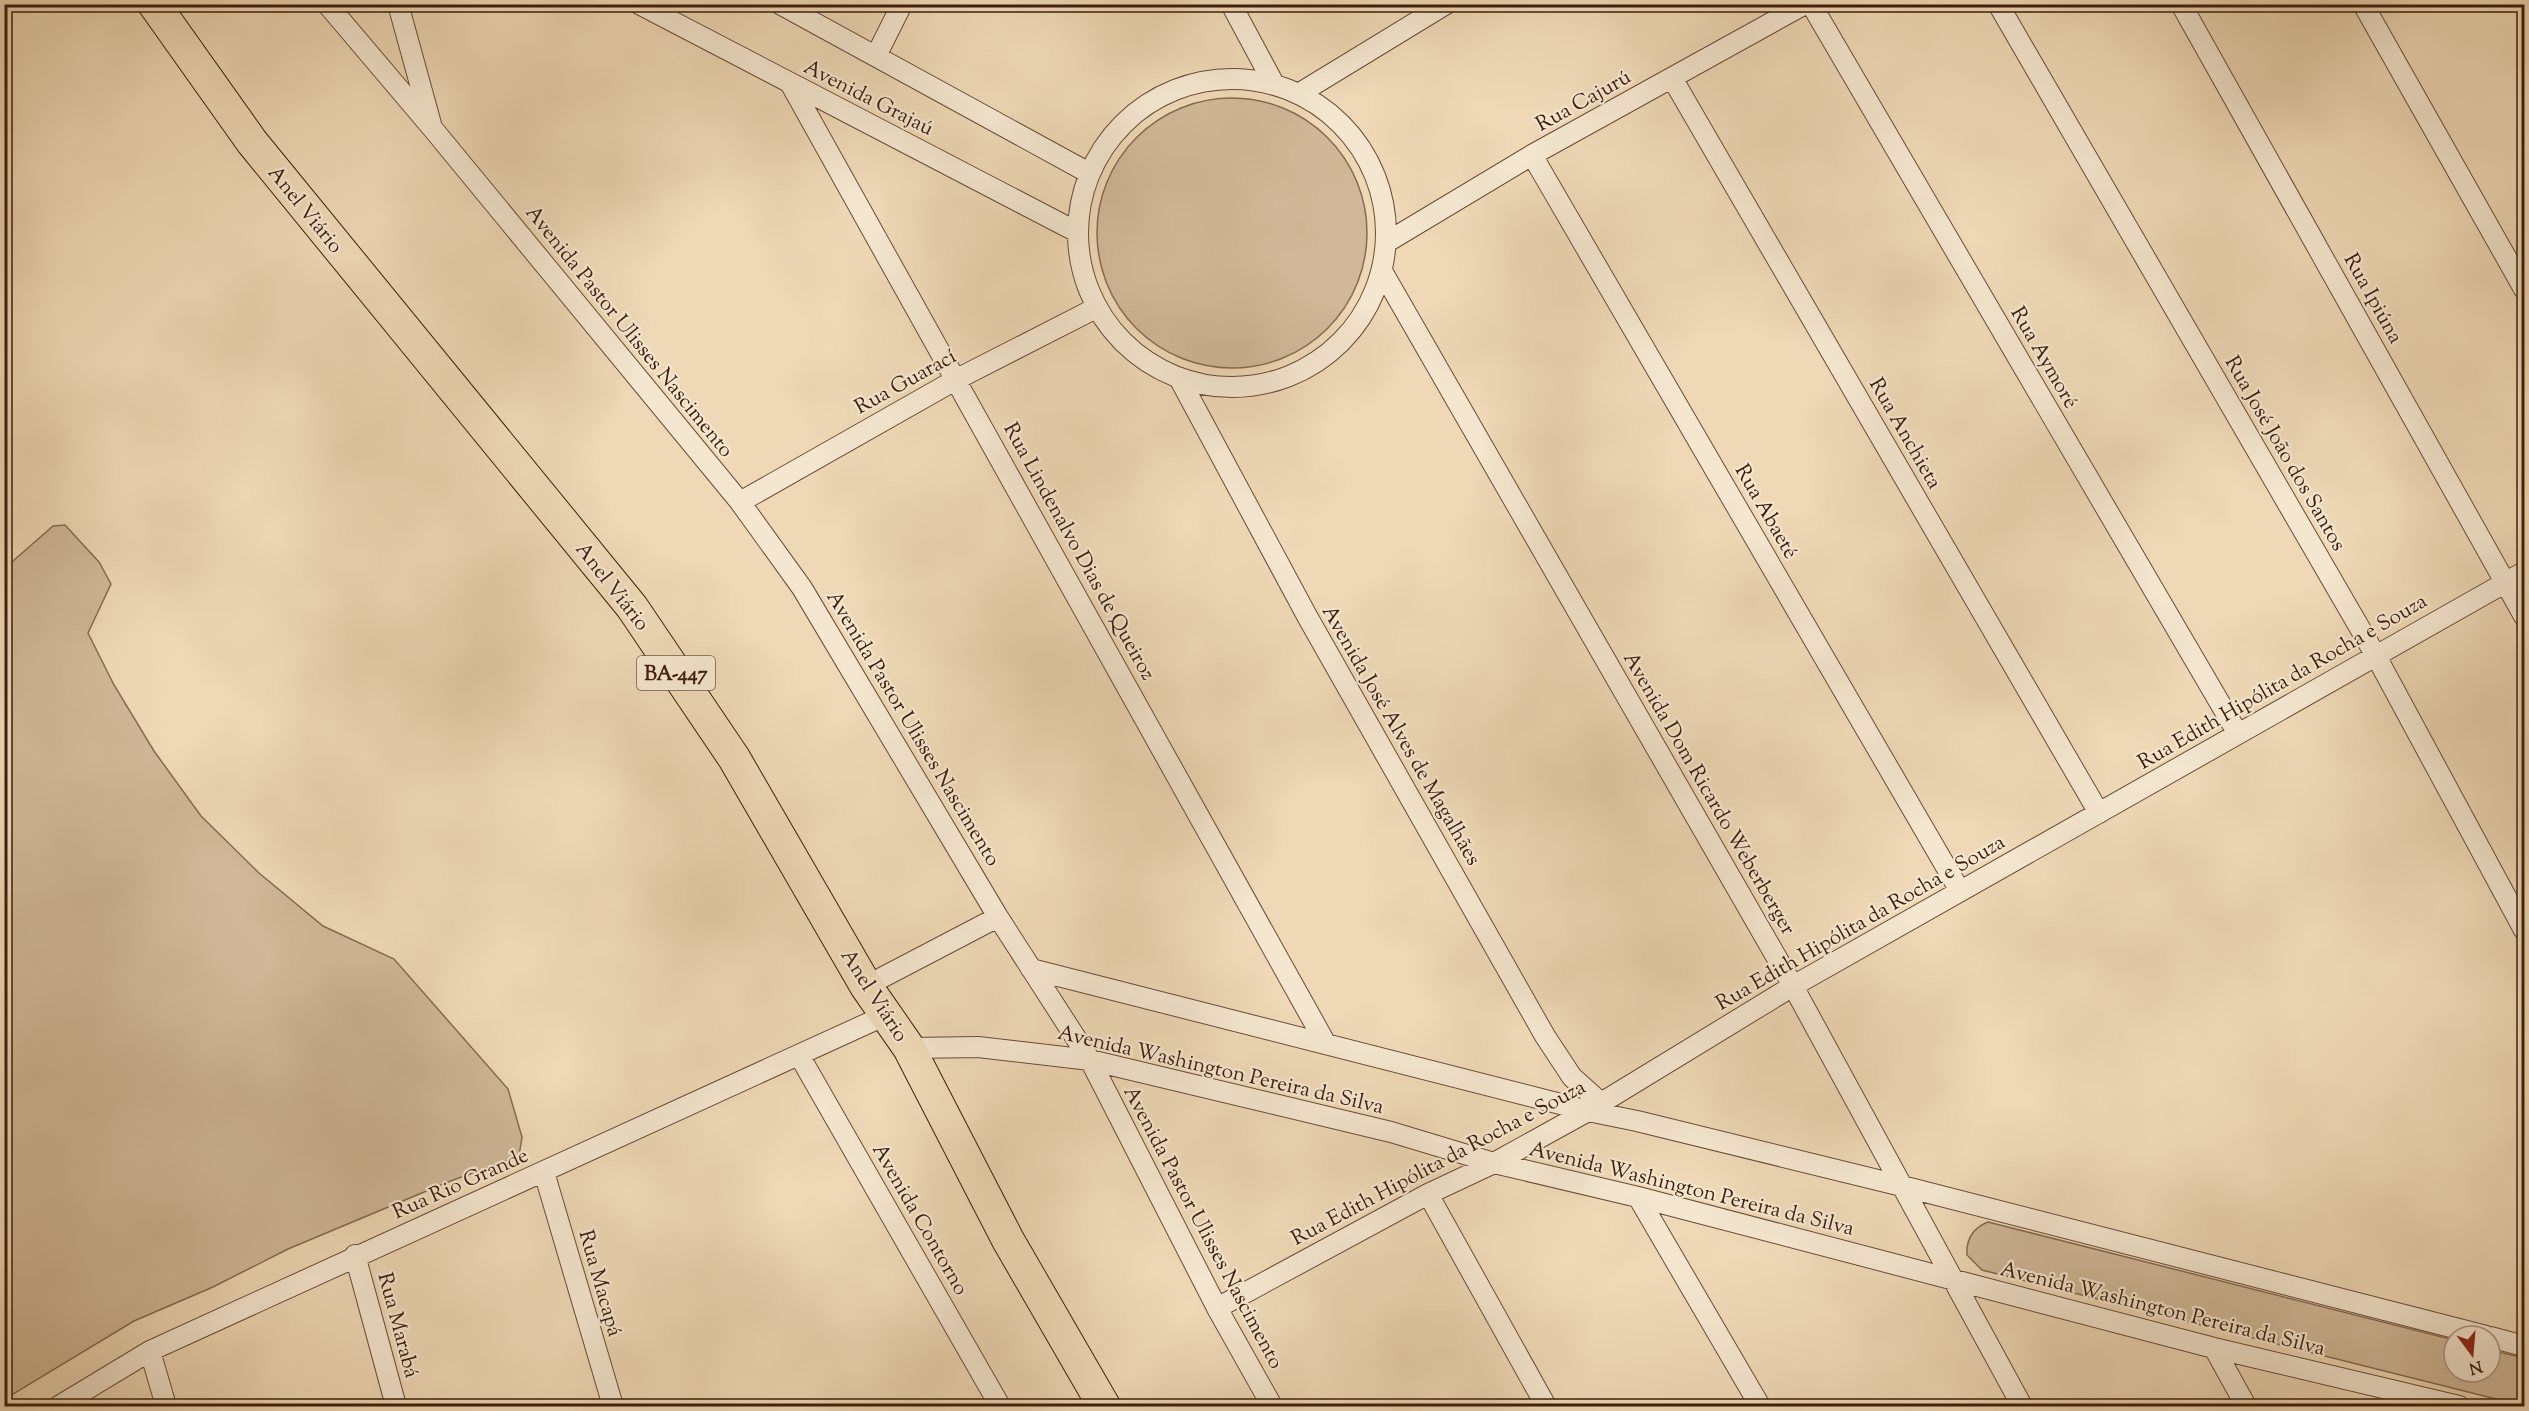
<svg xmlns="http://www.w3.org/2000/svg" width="2529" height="1411" font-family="'Sorts Mill Goudy',serif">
	<rect width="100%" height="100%" fill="#eed8b5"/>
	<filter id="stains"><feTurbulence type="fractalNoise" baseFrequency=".00333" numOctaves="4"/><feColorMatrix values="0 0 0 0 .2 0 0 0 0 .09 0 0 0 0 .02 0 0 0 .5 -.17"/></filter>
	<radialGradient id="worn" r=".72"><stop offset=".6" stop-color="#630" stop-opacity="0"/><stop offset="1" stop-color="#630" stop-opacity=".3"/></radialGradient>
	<path fill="#d0b898" stroke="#866b52" stroke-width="1.5" d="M1097 233a135 135 0 1 1 270 0a135 135 0 1 1-270 0Z
		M65,525L99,562L111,584L88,633L114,685L154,751L201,816L259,873L323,926L394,959L508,1089L522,1137L519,1156L448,1182L288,1249L213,1287L134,1321L5,1399V568L53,526Z
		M1988,1222L2454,1340V1372H2490V1350L2524,1358V1406L1982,1270L1967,1255C1966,1239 1973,1228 1988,1222Z"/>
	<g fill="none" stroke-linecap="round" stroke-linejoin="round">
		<defs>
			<path id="minor" d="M327,4L433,129L740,502L802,588L998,917L1090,1060L1217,1308L1272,1406
				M398,4L431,124
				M639,4L1077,232
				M780,4L1089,173
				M1231,4L1274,84
				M1811,4L2238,734
				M1998,4L2376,656L2524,930
				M2181,4L2524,616
				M2363,4L2524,289
				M876,56L902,4
				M1672,78L2099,813
				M1078 233a154 154 0 1 1 308 0a154 154 0 1 1-308 0Z
				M790,83L1326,1044
				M1300,93L1446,4
				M1532,155L1960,891
				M1387,242L1532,155L1805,4
				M1382,271L1793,986L2022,1406
				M1179,378L1307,616L1545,1036L1572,1077L1601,1103
				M740,502L957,379L1096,308
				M1031,969L1588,1111L1637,1121L1902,1186L2486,1336
				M866,986L998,917
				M909,1048L978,1047L1090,1060L1391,1132L1494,1163L1638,1197L2214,1348L2459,1406
				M799,1055L1000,1406
				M544,1172L613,1406
				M1428,1194L1546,1406
				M1638,1197L1760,1406
				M355,1255L396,1406
				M1217,1308L1428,1194L1494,1163L1588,1111L1793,986L2524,572
				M2490,1337L2524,1346
				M2214,1348L2246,1406
				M150,1351L166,1406
				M59,1406L150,1351L886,1015"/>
			<path id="primary" d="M154,4L252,142L632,607L734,758L866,986L909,1048L1008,1240L1104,1406"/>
		</defs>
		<use href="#minor" stroke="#694c37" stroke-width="22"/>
		<use href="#primary" stroke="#3d1e0d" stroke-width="34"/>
		<use href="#minor" stroke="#f4e6cf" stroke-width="20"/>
		<use href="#primary" stroke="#eed8b5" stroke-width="32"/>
	</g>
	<g text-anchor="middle" stroke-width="4.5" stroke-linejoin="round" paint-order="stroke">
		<rect fill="#f4e6cf" stroke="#745a47" stroke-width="1.5" x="637" y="656" width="78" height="34" rx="4.5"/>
		<g font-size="20" font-weight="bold" fill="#3d1e0d">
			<text x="676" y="680">BA-447</text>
		</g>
		<g font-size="21" fill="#3d1e0d" stroke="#f4e6cf">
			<text transform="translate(869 97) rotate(27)" y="7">Avenida Grajaú</text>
			<text transform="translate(1583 100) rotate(-29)" y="7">Rua Cajurú</text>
			<text transform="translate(306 209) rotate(51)" y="7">Anel Viário</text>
			<text transform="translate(2374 298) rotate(61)" y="7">Rua Ipiúna</text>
			<text transform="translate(630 331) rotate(51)" y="7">Avenida Pastor Ulisses Nascimento</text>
			<text transform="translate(2045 357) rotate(60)" y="7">Rua Aymoré</text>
			<text transform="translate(905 381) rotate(-29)" y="7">Rua Guarací</text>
			<text transform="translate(1906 433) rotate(60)" y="7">Rua Anchieta</text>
			<text transform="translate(2286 453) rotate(60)" y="7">Rua José João dos Santos</text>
			<text transform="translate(1767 511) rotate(60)" y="7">Rua Abaeté</text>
			<text transform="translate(1080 551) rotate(61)" y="7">Rua Lindenalvo Dias de Queiroz</text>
			<text transform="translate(613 586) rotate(52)" y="7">Anel Viário</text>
			<text transform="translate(2282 681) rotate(-30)" y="7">Rua Edith Hipólita da Rocha e Souza</text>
			<text transform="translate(914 728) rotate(59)" y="7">Avenida Pastor Ulisses Nascimento</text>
			<text transform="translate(1402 735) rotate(60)" y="7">Avenida José Alves de Magalhães</text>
			<text transform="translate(1710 793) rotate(60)" y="7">Avenida Dom Ricardo Weberberger</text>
			<text transform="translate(1860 922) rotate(-30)" y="7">Rua Edith Hipólita da Rocha e Souza</text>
			<text transform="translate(875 995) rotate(57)" y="7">Anel Viário</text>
			<text transform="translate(1221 1069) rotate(13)" y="7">Avenida Washington Pereira da Silva</text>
			<text transform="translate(1438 1162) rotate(-28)" y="7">Rua Edith Hipólita da Rocha e Souza</text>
			<text transform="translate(460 1183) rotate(-24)" y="7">Rua Rio Grande</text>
			<text transform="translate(1692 1188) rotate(14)" y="7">Avenida Washington Pereira da Silva</text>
			<text transform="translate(921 1219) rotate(60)" y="7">Avenida Contorno</text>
			<text transform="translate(1204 1227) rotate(62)" y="7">Avenida Pastor Ulisses Nascimento</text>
			<text transform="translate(601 1283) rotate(74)" y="7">Rua Macapá</text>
			<text transform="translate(2163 1308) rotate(14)" y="7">Avenida Washington Pereira da Silva</text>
			<text transform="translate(399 1325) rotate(75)" y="7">Rua Marabá</text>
		</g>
	</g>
	<rect width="2529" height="1411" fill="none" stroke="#eed8b5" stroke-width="24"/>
	<rect x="6" y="6" width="2517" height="1399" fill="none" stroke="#3d1e0d" stroke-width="3"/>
	<rect x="12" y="12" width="2505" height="1387" fill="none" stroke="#3d1e0d" stroke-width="1.5"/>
	<g transform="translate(2472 1354) rotate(164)"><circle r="28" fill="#f4e6cf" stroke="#ab9681" stroke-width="1.5"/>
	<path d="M0-4.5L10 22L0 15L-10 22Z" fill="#8f2418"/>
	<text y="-9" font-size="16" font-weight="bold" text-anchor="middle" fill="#3d1e0d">N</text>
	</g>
	<rect width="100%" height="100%" filter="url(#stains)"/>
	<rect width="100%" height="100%" fill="url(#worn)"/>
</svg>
